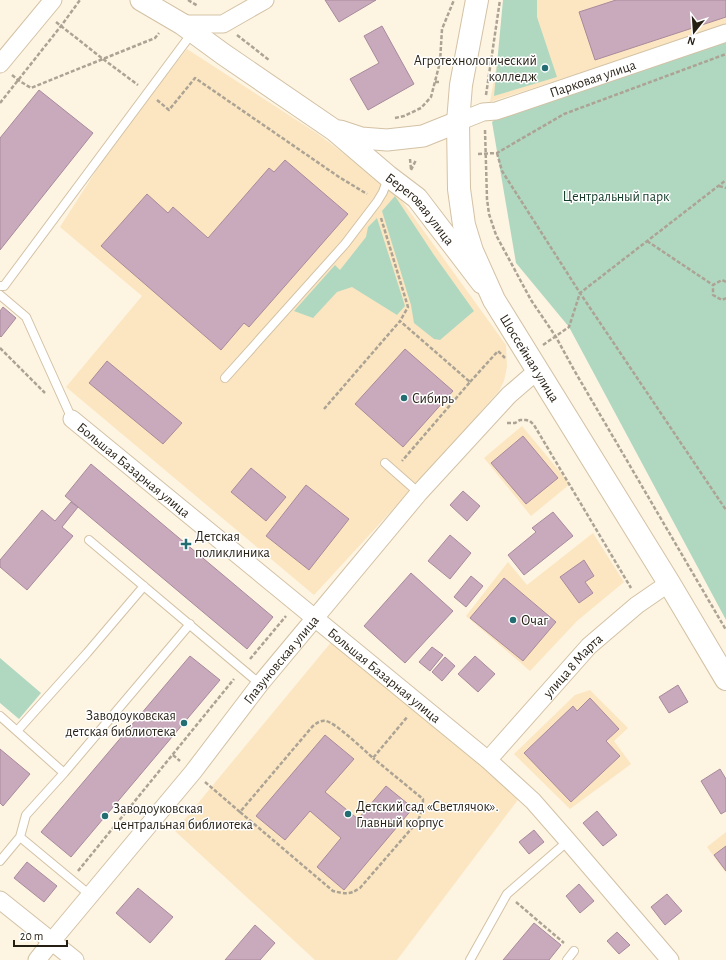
<svg xmlns="http://www.w3.org/2000/svg" width="726" height="960" font-family="'Alegreya Sans',sans-serif">
	<rect width="100%" height="100%" fill="#fef4e2"/>
	<path fill="#fbe6c1" d="M508,0H726V24L698,35L490,102Z
		M187,49L318,134L397,194L506,345L507,367L504,381L499,391L419,481L314,595L66,387L142,296L60,227L117,138Z
		M522,426L570,484L531,516L484,458Z
		M593,533L624,582L577,621L530,671L466,616L508,562L527,585Z
		M333,640L520,797L397,960H315L175,831Z
		M590,690L628,728L614,741L631,764L570,809L514,754L575,695Z
		M726,832V873L707,847Z"/>
	<path fill="#b0d8c1" d="M503,0H537V17L557,77L494,96Z
		M726,41V620L569,327L516,263L492,122L499,116Z
		M395,196L434,255L474,311L440,340L434,339L414,323L411,305L382,211Z
		M377,218L405,306L397,315L352,287L337,292L313,318L294,311L335,265L340,270L366,237L368,227Z
		M0,658L41,693L19,719L0,703Z"/>
	<path fill="#c9aabc" stroke="#a88a9c" d="M325,0H376L339,22Z
		M616,0H726V17L595,60L579,12Z
		M382,26L414,84L368,110L350,79L379,63L364,36Z
		M39,90L93,133L0,250V138Z
		M285,160L348,214L249,327L244,323L221,350L101,246L147,194L168,213L173,207L208,238L269,168L274,172Z
		M3,307L16,318L1,337L0,336V311Z
		M405,349L453,391L403,447L355,404Z
		M107,361L182,423L163,444L89,383Z
		M523,436L558,478L526,504L491,463Z
		M91,464L273,617L247,649L65,496Z
		M251,468L286,497L266,521L231,492Z
		M306,485L349,519L309,570L266,536Z
		M463,491L480,506L467,521L450,505Z
		M71,502L78,507L62,527L73,536L27,590L0,567V560L42,510L55,521Z
		M553,512L573,536L524,575L508,555L536,532L532,528Z
		M450,535L471,553L450,579L428,561Z
		M584,560L594,576L585,582L593,593L579,603L560,577Z
		M411,573L453,611L405,663L364,626Z
		M471,576L483,586L466,607L454,597Z
		M504,578L556,622L523,661L470,618Z
		M432,647L443,655L430,671L419,662Z
		M190,656L220,680L71,857L41,832Z
		M475,656L495,674L478,692L458,674Z
		M445,657L455,666L442,681L432,672Z
		M678,685L688,702L669,713L659,697Z
		M590,698L619,729L606,741L620,756L571,802L524,753L573,706L577,711Z
		M325,735L354,759L325,792L358,819L386,786L413,808L344,890L317,867L341,838L310,811L285,840L256,816Z
		M0,749L30,774L3,806L0,803Z
		M720,769L726,779V811L721,814L701,781Z
		M597,811L617,835L603,846L583,823Z
		M534,830L544,842L529,854L519,842Z
		M726,846V871L714,855Z
		M27,862L57,886L44,902L14,878Z
		M579,884L594,901L580,913L566,896Z
		M138,888L173,917L150,943L116,913Z
		M667,894L682,911L665,925L651,907Z
		M534,923L561,945L549,960H503Z
		M255,925L275,943L260,960H225Z
		M617,932L630,945L619,954L607,941Z"/>
	<g fill="none" stroke-linecap="round" stroke-linejoin="round">
		<defs>
			<path id="service" d="M0,286H4L192,33
				M0,295L26,317L72,419
				M225,378L345,244L377,202L383,192L388,178
				M385,463L419,493
				M89,540L260,684
				M0,716L64,773
				M17,731L87,653L144,586
				M20,837L90,895
				M0,861L20,837L26,815L64,773L190,624
				M470,960L507,894L568,841
				M567,960L574,951"/>
			<g id="minor">
				<path d="M182,24H223L265,0"/>
				<path d="M0,64L53,0"/>
				<path id="s1" d="M458,122L483,112L496,111L726,33"/>
				<path id="s2" d="M72,419L488,760L533,801L568,841L670,960"/>
				<path id="s3" d="M488,760L589,646L637,605L669,583"/>
				<path d="M0,900L75,960"/>
				<path id="s4" d="M37,960L52,941L193,772L260,684L419,493L509,395L538,370"/>
			</g>
			<g id="tertiary">
				<path id="s5" d="M141,0L182,24L223,54L334,130L388,176L417,198L482,283"/>
				<path d="M340,131L361,138L387,140L423,136L458,122"/>
			</g>
			<g id="secondary">
				<path id="s6" d="M477,0L461,85L458,122L459,189L464,225L472,251L494,300L669,583L726,679"/>
			</g>
		</defs>
		<use href="#service" stroke="#d3c2a5" stroke-width="10"/>
		<use href="#minor" stroke="#d3c2a5" stroke-width="19"/>
		<use href="#tertiary" stroke="#d3c2a5" stroke-width="23"/>
		<use href="#secondary" stroke="#d3c2a5" stroke-width="24"/>
		<path stroke="#aca394" stroke-width="2.5" stroke-dasharray="4 2" stroke-linecap="butt" d="M188,0L198,6
			M56,22L103,59L138,85
			M237,35L269,60
			M12,75L18,80L31,88L155,38L159,33
			M435,82H440
			M486,95L500,0
			M157,100L169,110L195,78L339,177L367,194
			M0,103L61,26L80,0
			M395,118L404,116L421,108L431,97L440,62L442,29L454,0
			M485,130L487,199L489,214L496,235L531,300L556,337L574,370L726,630
			M497,153L502,171L580,293L726,510
			M478,154L497,153L564,114L726,54
			M410,159L411,169
			M411,170L416,160
			M719,186L726,188
			M381,218L408,307L400,321
			M647,241L713,285
			M726,282L722,280L713,285V295L722,300L726,298
			M543,345L569,327L580,293L726,180
			M0,348L45,393
			M470,382L498,351L505,358
			M324,409L400,321L470,382L402,461
			M507,423H515L520,420H526L530,421L534,425L631,588
			M250,659L286,616
			M173,755L180,761
			M205,782L240,812L312,727C316,723 321,720 326,721C336,723 364,750 373,758L408,716
			M240,812L333,891C346,894 349,895 360,888L418,821C421,813 423,807 423,799L373,758
			M78,871L234,679
			M516,902L564,943"/>
		<use href="#service" stroke="#fff" stroke-width="8"/>
		<use href="#minor" stroke="#fff" stroke-width="17"/>
		<use href="#tertiary" stroke="#fff" stroke-width="21"/>
		<use href="#secondary" stroke="#fff" stroke-width="22"/>
	</g>
	<g fill="#236e73" stroke="#fff" stroke-width="1.5">
		<circle cx="545" cy="68" r="4"/>
		<circle cx="404" cy="398" r="4"/>
		<path d="M184 538h4v4h4v4h-4v4h-4v-4h-4v-4h4z"/>
		<circle cx="513" cy="620" r="4"/>
		<circle cx="184" cy="723" r="4"/>
		<circle cx="348" cy="814" r="4"/>
		<circle cx="105" cy="816" r="4"/>
	</g>
	<g text-anchor="middle" stroke-width="3" stroke-linejoin="round" paint-order="stroke">
		<g font-size="14" fill="#251e13" stroke="#fff" text-anchor="start">
			<text x="537" y="65" text-anchor="end">Агротехнологический<tspan x="537" dy="16">колледж</tspan></text>
			<text x="412" y="403">Сибирь</text>
			<text x="195" y="541">Детская<tspan x="195" dy="16">поликлиника</tspan></text>
			<text x="521" y="625">Очаг</text>
			<text x="176" y="720" text-anchor="end">Заводоуковская<tspan x="176" dy="16">детская библиотека</tspan></text>
			<text x="356" y="811">Детский сад «Светлячок».<tspan x="356" dy="16">Главный корпус</tspan></text>
			<text x="113" y="813">Заводоуковская<tspan x="113" dy="16">центральная библиотека</tspan></text>
		</g>
		<g font-size="14" fill="#251e13" stroke="#fff">
			<text dy="5" stroke="none"><textPath href="#s1" startOffset="142">Парковая улица</textPath></text>
			<text dy="5" stroke="none"><textPath href="#s5" startOffset="350">Береговая улица</textPath></text>
			<text dy="5" stroke="none"><textPath href="#s6" startOffset="376">Шоссейная улица</textPath></text>
			<text dy="5" stroke="none"><textPath href="#s2" startOffset="80">Большая Базарная улица</textPath></text>
			<text dy="5" stroke="none"><textPath href="#s4" startOffset="387">Глазуновская улица</textPath></text>
			<text dy="5" stroke="none"><textPath href="#s3" startOffset="127">улица 8 Марта</textPath></text>
			<text dy="5" stroke="none"><textPath href="#s2" startOffset="404">Большая Базарная улица</textPath></text>
		</g>
		<g font-size="14" fill="#133b28" stroke="#fff">
			<text x="616" y="201">Центральный парк</text>
		</g>
	</g>
	<g transform="translate(694 32) rotate(197)" stroke="#ffffff" stroke-width="3" paint-order="stroke">
	<path d="M0-3L7 15L0 10L-7 15Z" fill="#251e13"/>
	<text y="-6" font-size="11" font-weight="bold" text-anchor="middle" fill="#251e13">N</text>
	</g>
	<path d="M14 940v6h53v-6" fill="none" stroke="#251e13" stroke-width="2"/>
	<text x="20" y="940" font-size="12" fill="#251e13" stroke="#ffffff" stroke-width="3" paint-order="stroke">20 m</text>
</svg>
